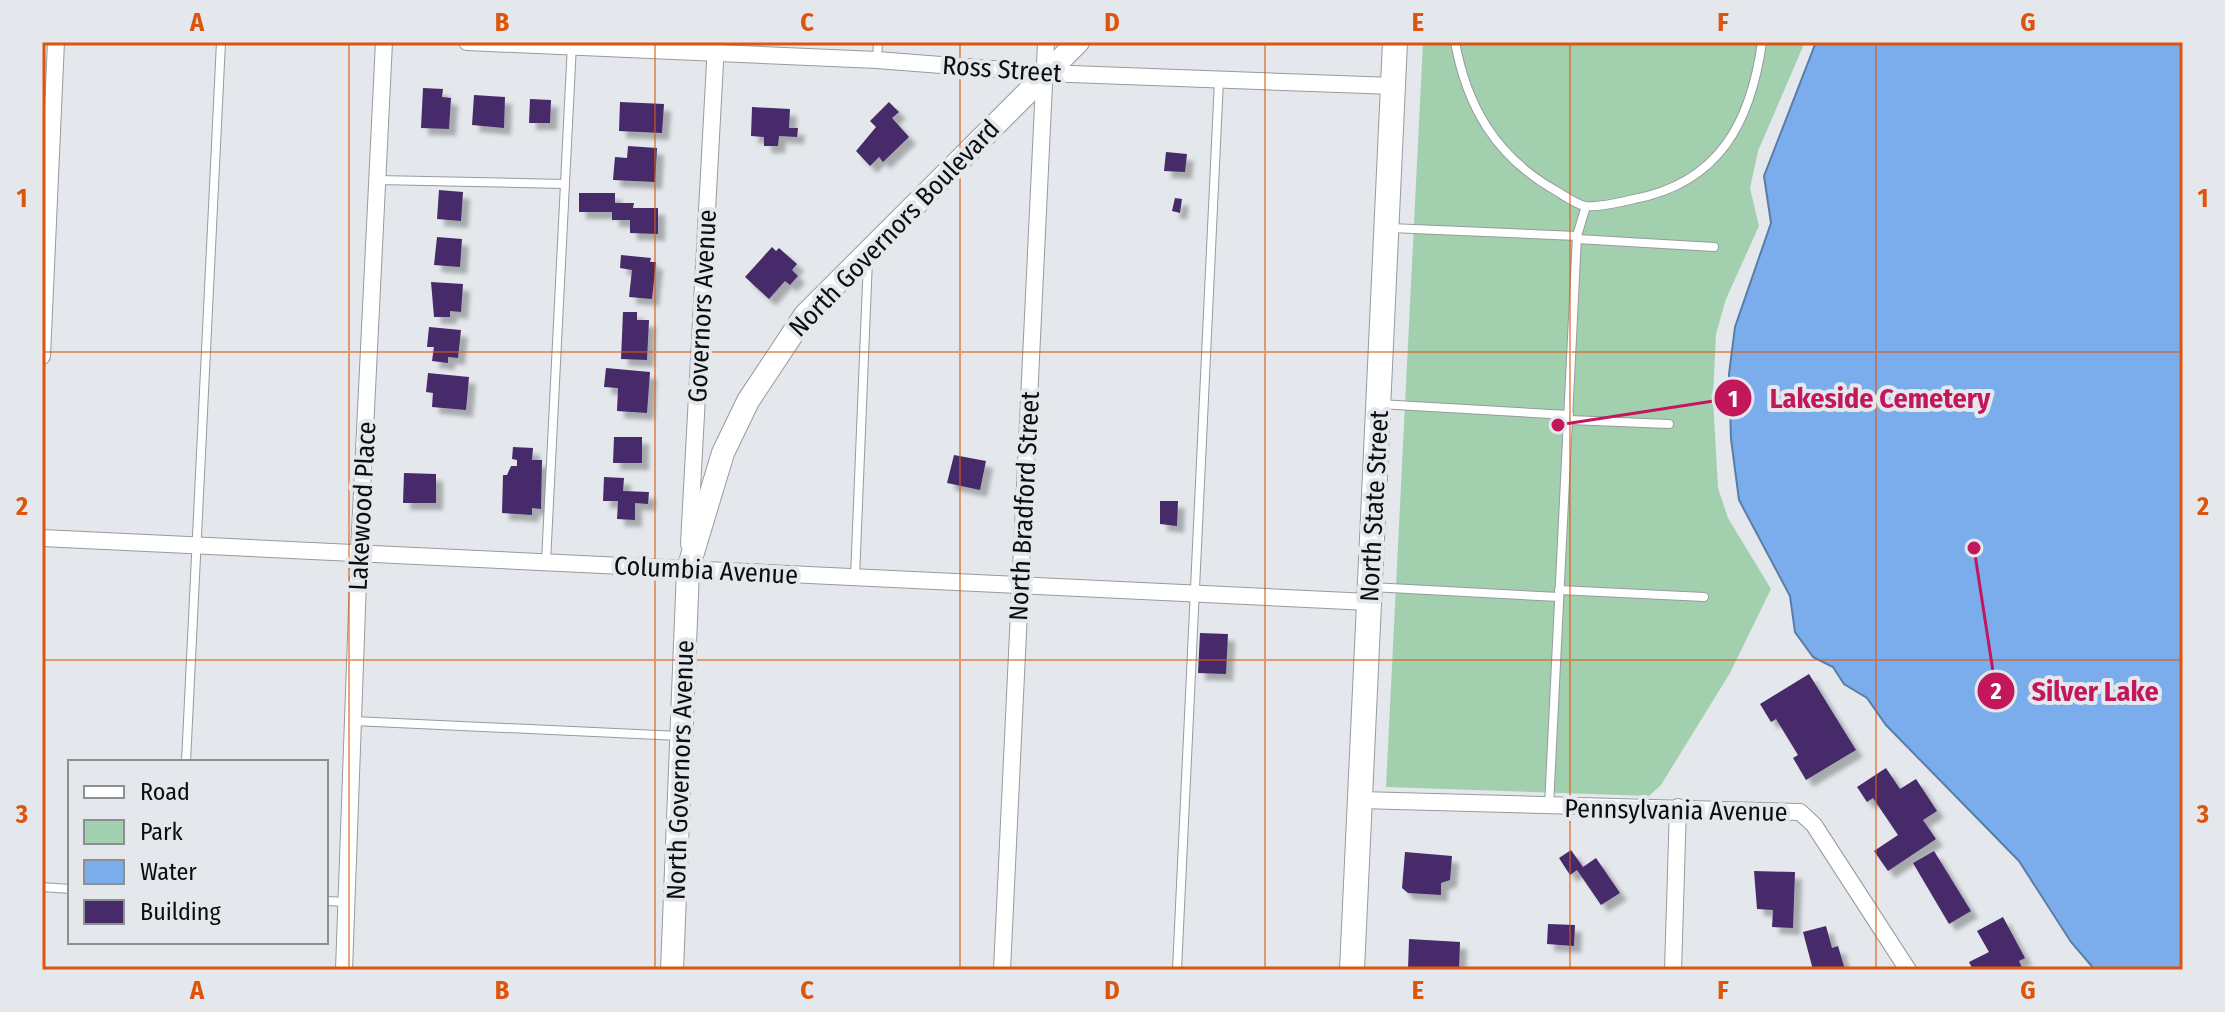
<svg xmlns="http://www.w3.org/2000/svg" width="2225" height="1012" font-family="'Fira Sans Condensed',sans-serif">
	<defs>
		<filter id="shadow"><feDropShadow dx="7" dy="7" stdDeviation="2" flood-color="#0004"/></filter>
	</defs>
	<rect width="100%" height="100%" fill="#e4e8ec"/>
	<path fill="#a2d0af" d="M1423,42H1805L1758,151L1750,188L1759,226L1726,299L1716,334L1713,398L1718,488L1728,518L1771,589L1730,673L1661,785L1649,796L1386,787Z"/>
	<path fill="#7badec" stroke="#597da9" stroke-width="2" d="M1816,42H2183V970H2095L2071,942L2019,861L1886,725L1867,698L1844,684L1833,667L1813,657L1795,632L1790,596L1739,500L1731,439L1729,374L1735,327L1771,223L1764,176Z"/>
	<path fill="#462a69" filter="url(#shadow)" d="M423,88L443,89L442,97L451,98L449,129L421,128Z
		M474,95L505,97L504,128L472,125Z
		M530,99L551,100L550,123H529Z
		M620,102L664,104L662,133L619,131Z
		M889,102L899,112L892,118L909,137L883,162L879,157L870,166L856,151L876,127L870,121Z
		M752,107L790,109L789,128H798L797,137L779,136L778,146H764V137L751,136Z
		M628,146L657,148L655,182L613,180L615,157L627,158Z
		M1166,152L1187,154L1185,172L1164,171Z
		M439,190L463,192L461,221L437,219Z
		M579,193H615V203H634L633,208H658V234L630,233V220H612V212H579Z
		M1175,198L1182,199L1180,213L1172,211Z
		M437,237L462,239L460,267L434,265Z
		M772,247L776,251L779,248L797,264L792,270L798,276L790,285L785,281L769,299L745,277Z
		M621,255L651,258L650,262H656L652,299L629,297L632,270L620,268Z
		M431,282L463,284L461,312L450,311V317H434Z
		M623,312H637V320H649L647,360L621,359Z
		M429,327L461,330L458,358L448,357V363L432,361L434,347H427Z
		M606,368L650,372L647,413L617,411L618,388L604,387Z
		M428,373L469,377L466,410L432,407L433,393L426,392Z
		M614,437H642V463H613Z
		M513,447L533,448L532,460H542L541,509L532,508V515L502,513L503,475H507L511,466H517V460L512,459Z
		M954,455L986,461L980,490L947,483Z
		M404,473L436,474V503H403Z
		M604,477L624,478L623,491L649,492L648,504L635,503V520L617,519L618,501H603Z
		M1160,501H1178L1177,526L1160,524Z
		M1200,633L1228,634L1226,674L1198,673Z
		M1809,674L1856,750L1806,780L1793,758L1798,755L1776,719L1771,722L1760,704Z
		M1886,768L1900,789L1916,779L1937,811L1923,820L1936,839L1888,871L1874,851L1898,835L1873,798L1867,802L1857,787Z
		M1571,850L1583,867L1596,858L1620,893L1601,905L1577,870L1570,875L1559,858Z
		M1934,851L1971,911L1949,924L1913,863Z
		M1405,852L1452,856L1450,880L1441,883V895L1408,893L1402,888Z
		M1754,871L1795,872L1793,928L1772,927L1773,910L1757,909Z
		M2003,917L2025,958L2019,961L2023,970H1973L1969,962L1989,952L1977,931Z
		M1548,924L1575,925L1574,946L1547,944Z
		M1826,926L1832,948L1838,946L1845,970H1813L1803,932Z
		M1409,939L1460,942L1459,970H1408Z"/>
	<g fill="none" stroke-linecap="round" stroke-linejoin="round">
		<defs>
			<path id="service" d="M1455,42C1467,107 1496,156 1553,189C1562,194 1575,204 1585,206C1598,208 1621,202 1634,199C1720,183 1751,121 1762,42
				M877,60L878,42
				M378,180L565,184
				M1390,228L1577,236
				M1577,239L1714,247
				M1379,404L1569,415
				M1569,420L1669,424
				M546,562L572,44
				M855,577L868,259
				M1371,587L1559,597
				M1559,590L1704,597
				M353,721L680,736
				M186,762L221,42
				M1549,806L1577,236L1586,206
				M42,887L70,889
				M326,901L347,902
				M1177,970L1219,80"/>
			<path id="minor" d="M467,42L877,60L1044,73L1393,86
				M42,356L56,42
				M42,538L1369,602
				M689,544L716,44
				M1360,800L1800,812L1814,825L1908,970
				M344,970L359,553L384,42
				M1002,970L1046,42
				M1673,970L1678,807"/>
			<path id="secondary" d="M672,970L688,569L723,453L748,401L805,315L1078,42"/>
			<path id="primary" d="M1352,970L1395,42"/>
		</defs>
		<use href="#service" stroke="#969b9e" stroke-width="10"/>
		<use href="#minor" stroke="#969b9e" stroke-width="18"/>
		<use href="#secondary" stroke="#969b9e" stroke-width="24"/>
		<use href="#primary" stroke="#969b9e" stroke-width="26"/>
		<use href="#service" stroke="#fff" stroke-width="8"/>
		<use href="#minor" stroke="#fff" stroke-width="16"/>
		<use href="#secondary" stroke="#fff" stroke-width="22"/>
		<use href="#primary" stroke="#fff" stroke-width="24"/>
	</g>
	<path fill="none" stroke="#dd550c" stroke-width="2" stroke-opacity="0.55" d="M349,42V970M655,42V970M960,42V970M1265,42V970M1570,42V970M1876,42V970M42,352H2183M42,660H2183"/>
	<g text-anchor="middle" stroke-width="8" stroke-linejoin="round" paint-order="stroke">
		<g font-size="26" fill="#0b0d0e" stroke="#e4e8ec">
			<text transform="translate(1002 69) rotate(4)" y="9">Ross Street</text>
			<text transform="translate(894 228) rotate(-46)" y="9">North Governors Boulevard</text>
			<text transform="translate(702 306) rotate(-87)" y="9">Governors Avenue</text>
			<text transform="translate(362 506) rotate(-87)" y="9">Lakewood Place</text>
			<text transform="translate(1024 506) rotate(-87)" y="9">North Bradford Street</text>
			<text transform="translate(1374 506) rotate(-87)" y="9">North State Street</text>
			<text transform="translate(706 570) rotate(3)" y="9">Columbia Avenue</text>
			<text transform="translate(680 770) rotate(-88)" y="9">North Governors Avenue</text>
			<text transform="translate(1676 810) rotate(1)" y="9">Pennsylvania Avenue</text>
		</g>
	</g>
	<path fill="none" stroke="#c2185b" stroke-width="3" d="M1558 425L1733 398M1974 548L1996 691"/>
	<g fill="#c2185b" stroke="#e4e8ec" stroke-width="3">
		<circle cx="1558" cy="425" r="8"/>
		<circle cx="1974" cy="548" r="8"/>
		<circle cx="1733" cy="398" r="20"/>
		<circle cx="1996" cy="691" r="20"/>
	</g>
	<g font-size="24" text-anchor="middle" font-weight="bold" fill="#fff">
		<text x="1733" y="407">1</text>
		<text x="1996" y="699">2</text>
	</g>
	<g font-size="28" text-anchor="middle" font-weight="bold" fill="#c2185b" stroke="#e4e8ec" stroke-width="8" stroke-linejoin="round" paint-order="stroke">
		<text x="1880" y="408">Lakeside Cemetery</text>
		<text x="2095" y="701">Silver Lake</text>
	</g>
	<rect width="2225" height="1012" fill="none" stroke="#e4e8ec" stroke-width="88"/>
	<rect x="68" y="760" width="260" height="184" fill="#e4e8ec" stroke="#8d9093" stroke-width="2"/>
	<rect x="84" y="786" width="40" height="12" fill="#ffffff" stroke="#8d9093" stroke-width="2"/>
	<text x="140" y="800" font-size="24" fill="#0b0d0e">Road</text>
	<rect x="84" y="820" width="40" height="24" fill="#a2d0af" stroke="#8d9093" stroke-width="2"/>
	<text x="140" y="840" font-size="24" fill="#0b0d0e">Park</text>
	<rect x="84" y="860" width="40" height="24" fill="#7badec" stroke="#8d9093" stroke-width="2"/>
	<text x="140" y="880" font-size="24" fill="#0b0d0e">Water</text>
	<rect x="84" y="900" width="40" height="24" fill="#462a69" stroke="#8d9093" stroke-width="2"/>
	<text x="140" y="920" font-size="24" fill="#0b0d0e">Building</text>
	<rect x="44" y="44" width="2137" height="924" fill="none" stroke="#dd550c" stroke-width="3"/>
	<g font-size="26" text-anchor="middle" font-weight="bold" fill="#dd550c">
		<text x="197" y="31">A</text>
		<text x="502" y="31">B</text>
		<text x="807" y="31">C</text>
		<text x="1112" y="31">D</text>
		<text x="1418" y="31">E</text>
		<text x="1723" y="31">F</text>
		<text x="2028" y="31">G</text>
		<text x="22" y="207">1</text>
		<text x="2203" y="207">1</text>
		<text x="22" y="515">2</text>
		<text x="2203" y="515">2</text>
		<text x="22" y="823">3</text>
		<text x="2203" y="823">3</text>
		<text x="197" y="999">A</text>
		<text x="502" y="999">B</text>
		<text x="807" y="999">C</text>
		<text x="1112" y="999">D</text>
		<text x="1418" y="999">E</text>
		<text x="1723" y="999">F</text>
		<text x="2028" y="999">G</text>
	</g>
</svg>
